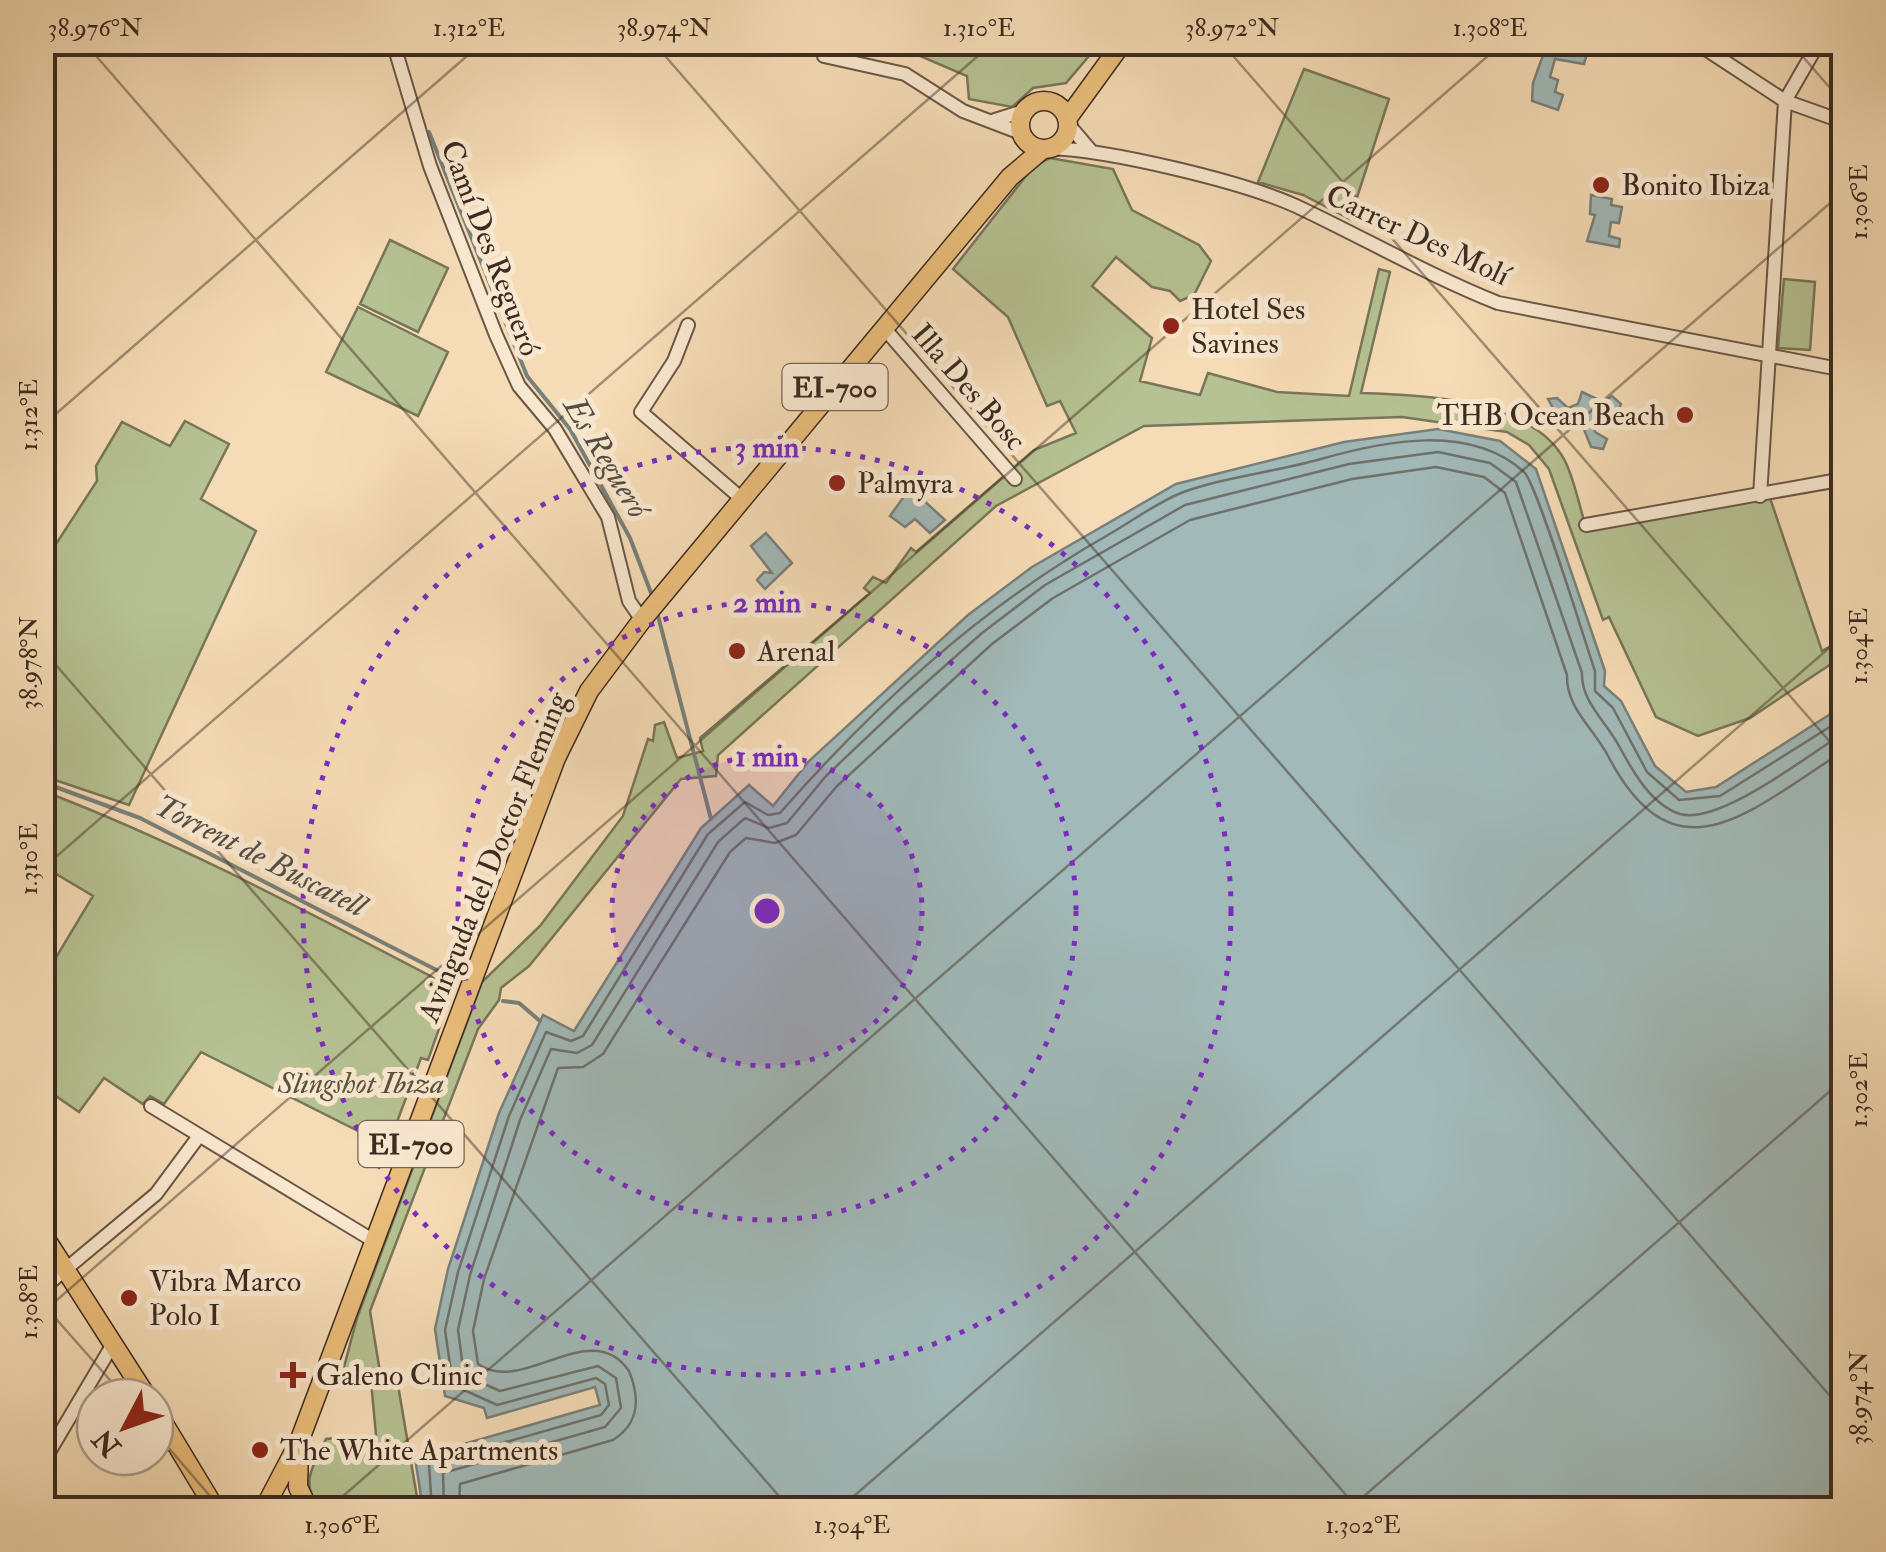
<svg xmlns="http://www.w3.org/2000/svg" width="1886" height="1552" font-family="'IM FELL Double Pica',serif">
	<rect width="100%" height="100%" fill="#f6dcb6"/>
	<filter id="stains"><feTurbulence type="fractalNoise" baseFrequency=".002" numOctaves="4"/><feColorMatrix values="0 0 0 0 .2 0 0 0 0 .09 0 0 0 0 .02 0 0 0 .5 -.17"/></filter>
	<radialGradient id="worn" r=".72"><stop offset=".6" stop-color="#630" stop-opacity="0"/><stop offset="1" stop-color="#630" stop-opacity=".3"/></radialGradient>
	<path fill="#b6c293" stroke="#78765a" stroke-width="2.5" d="M866,42H1100V43L1066,83L1033,88L1012,107L969,99L967,76L911,52Z
		M1304,69L1389,99L1350,219L1303,195L1258,182Z
		M1050,158L1113,169L1132,210L1199,245L1211,261L1194,295L1180,301L1170,291L1152,287L1116,257L1092,286L1152,338L1140,381L1200,395L1208,373L1277,392L1349,396L1379,269L1390,272L1361,393C1422,395 1533,399 1565,461C1575,481 1579,506 1586,527L1770,498L1822,651L1843,639V656L1750,718L1698,736L1656,717L1609,617L1603,620L1549,469L1529,445L1507,432L1402,417L1144,426L996,506L718,755L716,776L681,779L529,966L501,988L499,1000L478,1029L370,1311L381,1378L398,1385L419,1509H320C299,1483 313,1466 326,1439L376,1435L370,1371H343L357,1318L482,982L540,926L623,816L648,739L653,741L655,725L664,722L677,758L703,751L700,738L870,593L864,588L873,577L886,583L911,548L916,552L1034,450L1076,433L1060,401L1047,406L1008,317L953,269L1033,167Z
		M390,240L448,268L418,332L360,304Z
		M1784,279L1815,282L1810,350L1778,348Z
		M358,307L448,352L418,416L326,372Z
		M185,421L229,444L201,499L256,531L129,805L43,776V564L97,481L96,466L122,422L170,446Z
		M43,791C177,842 304,910 432,977L452,992L428,1060L421,1058L388,1146L201,1052L164,1104L150,1096L143,1104L104,1078L79,1112L43,1087V979L93,896L43,866Z"/>
	<path fill="#a1b9b8" stroke="#78807b" stroke-width="2.5" d="M1537,43H1563L1588,50L1584,64L1555,59L1550,77L1558,80L1555,92L1563,95L1558,110L1532,101L1533,83L1546,47Z
		M1591,195L1612,199L1611,205L1622,207L1619,223L1611,222L1609,236L1620,239L1619,247L1587,241L1595,215L1590,214Z
		M1582,392L1603,402L1612,396L1621,404L1617,414L1601,415L1593,422L1595,432L1607,439L1603,449L1591,447L1583,427L1557,415L1548,399L1557,398L1568,408L1578,404Z
		M1438,429L1500,441L1536,469L1605,671L1604,686L1621,701L1655,766L1686,792L1716,787L1843,706V1509H423L415,1458L600,1405L595,1387L487,1418L484,1408L445,1396L435,1329L448,1269L499,1113L543,1015L574,1031L701,828L749,785L773,806L809,761L968,615L1032,567L1176,484L1344,442Z
		M910,488L945,520L930,533L915,519L905,527L890,516Z
		M766,533L792,563L765,589L757,580L764,572L772,573L751,546Z"/>
	<g fill="none" stroke-linecap="round" stroke-linejoin="round">
		<path stroke="#6e726c" stroke-width="2.5" d="M432,1510L429,1464L601,1415L609,1405L605,1384L596,1378L497,1405L453,1385L445,1330L458,1272L509,1116L546,1032L571,1041L583,1036L708,834L745,802L768,815L780,813C876,704 981,607 1108,535C1131,522 1156,503 1181,493C1224,477 1275,472 1321,459C1384,441 1470,423 1524,472C1537,484 1585,642 1595,671V691L1613,708L1647,772L1679,800L1720,796L1844,718
			M444,1510L443,1473L605,1427L621,1408L616,1378L598,1366L500,1391L464,1375L458,1330L470,1275L520,1120L551,1049L577,1053L592,1045L718,842L745,818L769,828L787,823L826,776L902,704L982,633L1045,585L1185,505L1349,464L1438,452L1490,463L1516,482L1582,673C1581,702 1606,721 1619,746C1632,770 1651,805 1680,814C1720,825 1808,755 1844,733
			M459,1510L460,1484L613,1440C640,1423 640,1398 629,1371C591,1315 523,1396 478,1364L473,1331L484,1279L558,1068L583,1067L603,1054L730,852L746,838L775,843L796,835L837,786L992,644L1053,598L1190,520L1352,479L1436,467L1484,477L1505,493L1567,675C1566,707 1592,727 1607,754C1676,888 1752,808 1844,751"/>
		<path stroke="#78807b" stroke-width="4" d="M381,42L386,53
			M429,132L527,376L570,429L630,538L653,598
			M657,612L711,819
			M42,782L140,818L454,979
			M503,1001L519,1003L540,1021"/>
		<defs>
			<path id="minor" d="M393,42L430,166L496,335L519,386L555,429L608,517L629,601L642,620
				M828,42L824,56L905,74L963,111L1021,133
				M1695,42L1785,101L1844,122
				M995,120L1024,111
				M1068,124L1091,151
				M1049,148C1109,150 1241,181 1296,206C1364,238 1428,275 1498,303L1844,370
				M688,325L674,361L641,412L742,499
				M884,328L1015,479
				M1760,496L1785,101L1819,42
				M1586,525L1844,479
				M151,1106L374,1241
				M42,1289L156,1194L199,1136
				M42,1464L113,1344"/>
			<path id="major" d="M1020 125a24 24 0 1 1 48 0a24 24 0 1 1-48 0Z
				M1067,119L1123,42
				M42,1233L147,1397
				M155,1409L216,1510
				M299,1447L298,1487L309,1510
				M265,1507L299,1442L556,758L589,691L642,620L1010,177L1043,149"/>
		</defs>
		<use href="#minor" stroke="#6a5746" stroke-width="16"/>
		<use href="#major" stroke="#3b2b20" stroke-width="21"/>
		<use href="#minor" stroke="#f9e8d0" stroke-width="12"/>
		<use href="#major" stroke="#ebbe7b" stroke-width="18"/>
	</g>
	<path fill="none" stroke="#3b2b20" stroke-width="2.5" stroke-opacity="0.45" d="M84,42L1359,1510M653,42L1844,1412M1221,42L1844,758M1790,42L1844,104M42,426L483,42M42,649L791,1510M42,869L994,42M42,1303L125,1397M42,1313L1504,42M155,1432L222,1510M327,1510L1844,191M838,1510L1844,635M1348,1510L1844,1079"/>
	<circle cx="767" cy="911" r="155" fill="#7b2cbf" fill-opacity=".12"/>
	<g fill="none" stroke="#7b2cbf" stroke-width="5" stroke-dasharray="5 10">
		<circle cx="767" cy="911" r="155"/>
		<circle cx="767" cy="911" r="309"/>
		<circle cx="767" cy="911" r="464"/>
	</g>
	<g fill="#8f2418" stroke="#f9e8d0" stroke-width="4">
		<circle cx="1601" cy="185" r="10"/>
		<circle cx="1171" cy="326" r="10"/>
		<circle cx="1685" cy="415" r="10"/>
		<circle cx="837" cy="483" r="10"/>
		<circle cx="737" cy="651" r="10"/>
		<circle cx="129" cy="1298" r="10"/>
		<path d="M288 1360h10v10h10v10h-10v10h-10v-10h-10v-10h10z"/>
		<circle cx="260" cy="1450" r="10"/>
	</g>
	<g text-anchor="middle" stroke-width="10" stroke-linejoin="round" paint-order="stroke">
		<g fill="#f9e8d0" stroke="#746455" stroke-width="2.5">
			<rect x="782.5" y="364" width="105" height="46" rx="8"/>
			<rect x="358.5" y="1121" width="105" height="46" rx="8"/>
		</g>
		<g font-size="28" font-weight="bold" fill="#3b2b20">
			<text x="835" y="397">EI-700</text>
			<text x="411" y="1154">EI-700</text>
		</g>
		<g font-size="30" fill="#3b2b20" stroke="#f9e8d0" text-anchor="start">
			<text x="1621" y="195">Bonito Ibiza</text>
			<text x="1191" y="319">Hotel Ses<tspan x="1191" dy="34">Savines</tspan></text>
			<text x="1665" y="425" text-anchor="end">THB Ocean Beach</text>
			<text x="857" y="493">Palmyra</text>
			<text x="757" y="661">Arenal</text>
			<text x="149" y="1291">Vibra Marco<tspan x="149" dy="34">Polo I</tspan></text>
			<text x="316" y="1385">Galeno Clinic</text>
			<text x="280" y="1460">The White Apartments</text>
		</g>
		<g font-size="30" fill="#3b2b20" stroke="#f9e8d0">
			<text transform="translate(1418 235) rotate(25)" y="10">Carrer Des Molí</text>
			<text transform="translate(491 248) rotate(69)" y="10">Camí Des Regueró</text>
			<text transform="translate(969 387) rotate(49)" y="10">Illa Des Bosc</text>
			<text transform="translate(493 857) rotate(-68)" y="10">Avinguda del Doctor Fleming</text>
		</g>
		<g font-size="30" font-style="italic" fill="#5a513d" stroke="#f9e8d0">
			<text x="361" y="1093">Slingshot Ibiza</text>
		</g>
		<g font-size="32" font-style="italic" fill="#544e46" stroke="#f9e8d0">
			<text transform="translate(607 457) rotate(59)" y="11">Es Regueró</text>
			<text transform="translate(261 855) rotate(27)" y="11">Torrent de Buscatell</text>
		</g>
	</g>
	<circle cx="767" cy="911" r="15" fill="#7b2cbf" stroke="#f9e8d0" stroke-width="5"/>
	<g font-size="30" text-anchor="middle" font-weight="bold" fill="#7b2cbf" stroke="#f9e8d0" stroke-width="10" stroke-linejoin="round" paint-order="stroke">
		<text x="767" y="457">3 min</text>
		<text x="767" y="612">2 min</text>
		<text x="767" y="766">1 min</text>
	</g>
	<rect width="1886" height="1552" fill="none" stroke="#f6dcb6" stroke-width="110"/>
	<g transform="translate(125 1427) rotate(229)"><circle r="48" fill="#f9e8d0" stroke="#ad9c8a" stroke-width="2.5"/>
	<path d="M0-8L18 38L0 25L-18 38Z" fill="#8f2418"/>
	<text y="-15" font-size="28" font-weight="bold" text-anchor="middle" fill="#3b2b20">N</text>
	</g>
	<rect x="55" y="55" width="1776" height="1442" fill="none" stroke="#3b2b20" stroke-width="4"/>
	<g font-size="25" text-anchor="middle" fill="#3b2b20">
		<text x="95" y="36">38.976°N</text>
		<text x="469" y="36">1.312°E</text>
		<text x="664" y="36">38.974°N</text>
		<text x="979" y="36">1.310°E</text>
		<text x="1232" y="36">38.972°N</text>
		<text x="1490" y="36">1.308°E</text>
		<text transform="translate(1858 202) rotate(-90)" y="9">1.306°E</text>
		<text transform="translate(28 415) rotate(-90)" y="9">1.312°E</text>
		<text transform="translate(1858 646) rotate(-90)" y="9">1.304°E</text>
		<text transform="translate(28 663) rotate(-90)" y="9">38.978°N</text>
		<text transform="translate(28 859) rotate(-90)" y="9">1.310°E</text>
		<text transform="translate(1858 1090) rotate(-90)" y="9">1.302°E</text>
		<text transform="translate(28 1302) rotate(-90)" y="9">1.308°E</text>
		<text transform="translate(1858 1398) rotate(-90)" y="9">38.974°N</text>
		<text x="342" y="1533">1.306°E</text>
		<text x="852" y="1533">1.304°E</text>
		<text x="1363" y="1533">1.302°E</text>
	</g>
	<rect width="100%" height="100%" filter="url(#stains)"/>
	<rect width="100%" height="100%" fill="url(#worn)"/>
</svg>
